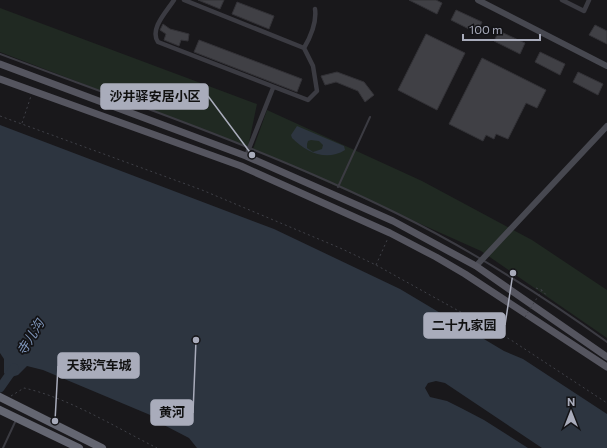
<svg xmlns="http://www.w3.org/2000/svg" width="607" height="448" font-family="Commissioner,'Noto Sans SC',sans-serif">
	<rect width="100%" height="100%" fill="#19181b"/>
	<path fill="#202922" d="M0,8L257,104L248,147L0,52Z
		M267,110L422,181L532,240L607,290V338L481,251L253,149Z"/>
	<path fill="#2d3540" fill-rule="evenodd" d="M0,125L274,229L400,289L504,351L523,359L607,414V448H542L445,383L436,381L428,383L425,388L430,397L447,401L461,408L484,420L528,448H197L189,438L162,424L155,417L43,370L27,366L18,375L8,378L4,373V359L0,353Z
		M297,126L344,146L345,150C326,162 306,152 292,138L291,135ZM311,140L319,141L323,145L322,149L313,152L307,148V144L308,141Z"/>
	<g fill="none" stroke-linecap="round" stroke-linejoin="round">
		<path stroke="#2d3540" stroke-width="9" d="M0,388L14,368"/>
	</g>
	<path fill="#404045" stroke="#333237" d="M198,0H224L220,9Z
		M409,0H436L442,3L437,14Z
		M237,2L274,16L269,29L232,14Z
		M456,10L482,22L477,33L451,20Z
		M163,24L170,29L189,34L188,41L181,40L179,46L164,40L166,34L160,30Z
		M595,25L607,31V44L589,35Z
		M499,31L525,43L520,54L494,41Z
		M426,34L465,53L437,110L398,90Z
		M199,40L302,79L297,92L194,52Z
		M540,52L565,64L560,75L535,62Z
		M482,58L546,90L537,108L526,103L508,139L496,134L494,139L486,135L483,141L449,124Z
		M337,72L364,82L374,95L365,102L358,91L336,82L325,85L321,76Z
		M578,72L603,84L598,95L573,82Z"/>
	<g fill="none" stroke-linecap="round" stroke-linejoin="round">
		<path stroke="#3f4047" stroke-width="1" stroke-dasharray="2 3" stroke-linecap="butt" d="M0,116L202,190L340,248L376,265L511,340L607,403
			M22,123L31,96
			M376,265L388,238
			M536,288L542,290L547,296
			M11,396L24,388C69,398 115,427 157,448"/>
		<path stroke="#3b3b42" stroke-width="2" d="M0,54C133,104 269,150 396,213C470,249 540,294 607,342
			M338,187L370,117
			M3,448L16,420"/>
		<path stroke="#3b3b42" stroke-width="4.5" d="M174,0C167,11 149,29 158,42L308,100L317,91L313,66L304,48L184,0
			M562,0L584,11L589,0
			M304,48C311,36 317,23 315,9
			M246,156L273,88"/>
		<path stroke="#474850" stroke-width="6" d="M478,0L607,66
			M476,266L607,126"/>
		<path stroke="#55555f" stroke-width="7" d="M0,64L246,156L393,221L476,266L607,357
			M0,79L241,166L390,233L436,257L465,274L607,367"/>
		<path stroke="#646671" stroke-width="8" d="M0,397L102,448
			M0,410L79,448"/>
		<path stroke="#3f4047" stroke-width="1" stroke-dasharray="2 3" stroke-linecap="butt" d="M525,317L542,290"/>
	</g>
	<g text-anchor="middle" stroke-width="3.5" stroke-linejoin="round" paint-order="stroke">
		<g font-size="13" font-style="italic" fill="#7e95b9" stroke="#131316">
			<text transform="translate(30 337) rotate(-59)" y="5">寺儿沟</text>
		</g>
	</g>
	<path fill="none" stroke="#a9acbb" stroke-width="1.5" d="M252 155L208 96M513 273L505 325M55 421L58 366M196 340L193 413"/>
	<g fill="#a9acbb" stroke="#131316" stroke-width="1.5">
		<circle cx="252" cy="155" r="4"/>
		<circle cx="513" cy="273" r="4"/>
		<circle cx="55" cy="421" r="4"/>
		<circle cx="196" cy="340" r="4"/>
	</g>
	<g fill="#a9acbb" stroke="#a9acbb" stroke-width="1.5">
		<rect x="101" y="84" width="107" height="25" rx="4"/>
		<rect x="424" y="313" width="81" height="25" rx="4"/>
		<rect x="58" y="353" width="81" height="25" rx="4"/>
		<rect x="151" y="400" width="42" height="25" rx="4"/>
	</g>
	<g font-size="13" text-anchor="middle" font-weight="bold" fill="#111">
		<text x="155" y="101">沙井驿安居小区</text>
		<text x="464" y="330">二十九家园</text>
		<text x="99" y="370">天毅汽车城</text>
		<text x="172" y="417">黄河</text>
	</g>
	<g transform="translate(571 412)" stroke="#131316" stroke-width="3" paint-order="stroke">
	<path d="M0-3L7 15L0 10L-7 15Z" fill="#a9acbb"/>
	<text y="-6" font-size="11" font-weight="bold" text-anchor="middle" fill="#a9acbb">N</text>
	</g>
	<path d="M463 34v6h77v-6" fill="none" stroke="#a9acbb" stroke-width="2"/>
	<text x="469" y="34" font-size="12" fill="#a9acbb" stroke="#131316" stroke-width="3" paint-order="stroke">100 m</text>
</svg>
